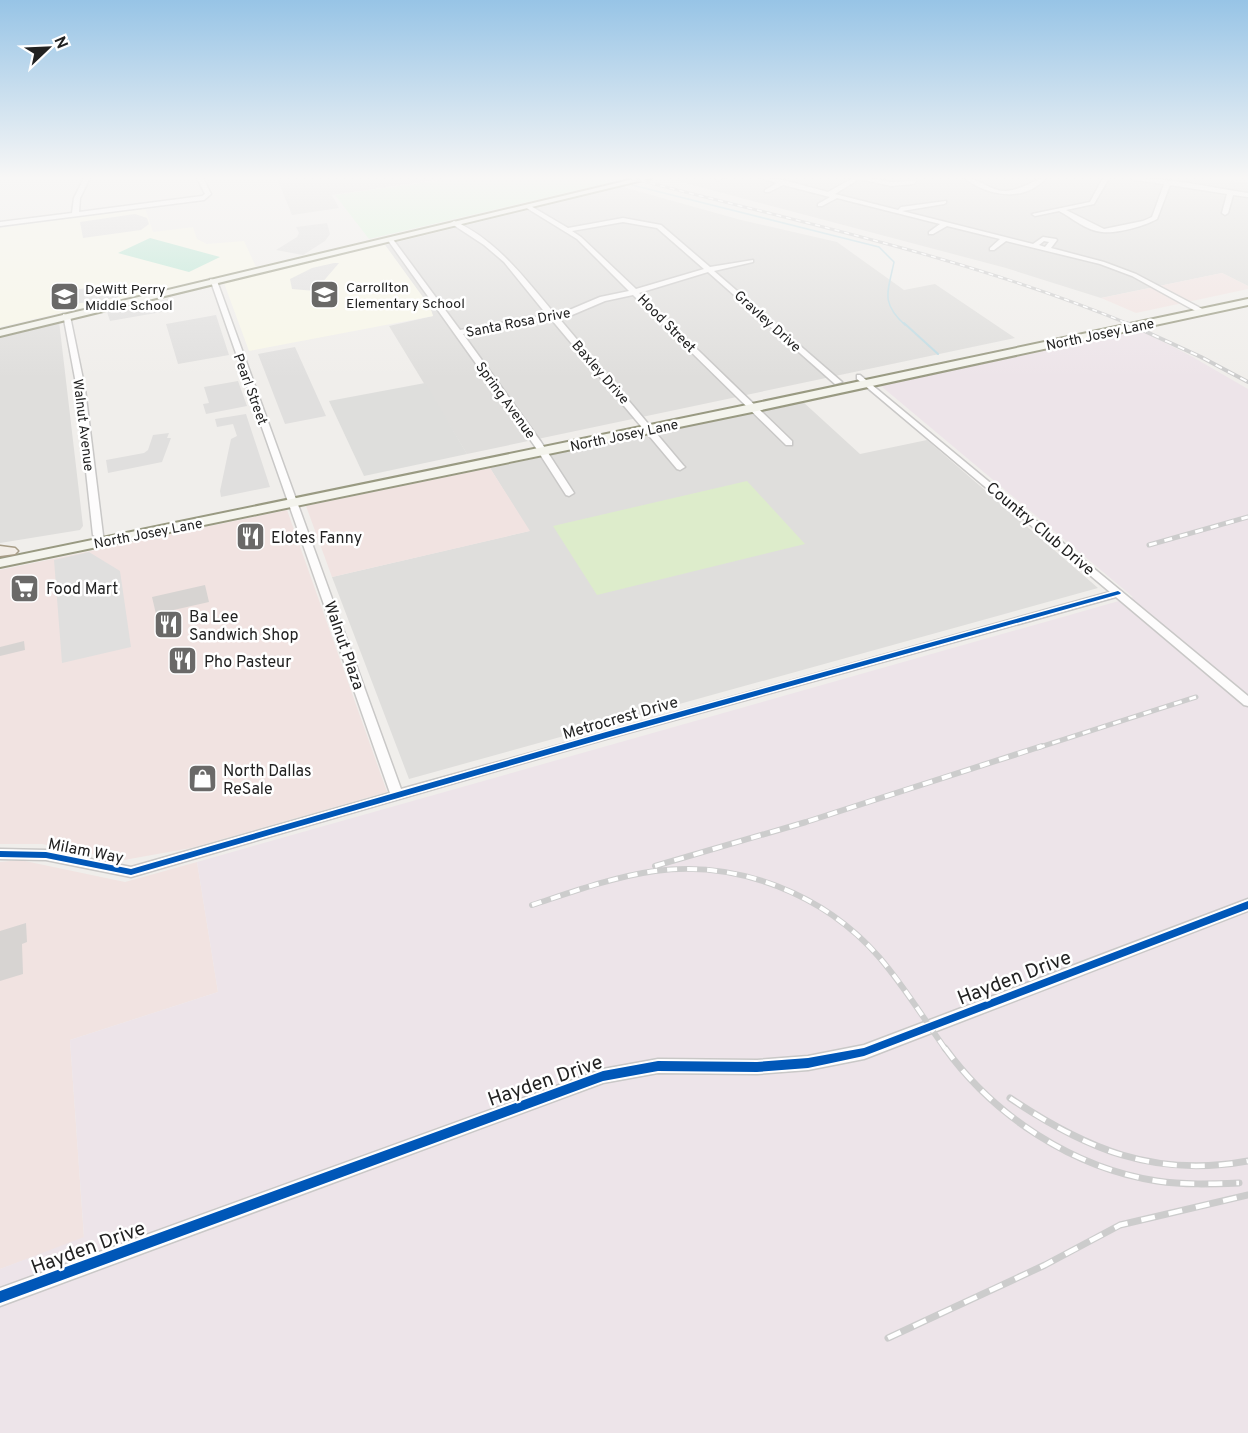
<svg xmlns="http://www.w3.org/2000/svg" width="1248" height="1433" font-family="Overpass,sans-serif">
	<rect width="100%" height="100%" fill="#f0eeeb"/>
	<path fill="#dfdedc" d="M277,178H448L332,195L339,208L292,215Z
		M666,178H1208L1248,183V286L1222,273L1101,298L1006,268Z
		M623,187L741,220L837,242L904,290L935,284L1015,338L467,454L389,326L433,316L430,307L385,245Z
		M59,321L83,526L80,530L0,543V336Z
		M802,401L860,454L927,440L1098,588L409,779L332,577L529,531L490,468Z"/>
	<path fill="#f1e3e1" d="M1222,273L1248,286V289L1136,313L1101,298Z
		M490,468L530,531L332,577L306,506Z
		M287,510L387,792L191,848L124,860L42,844H0V570Z
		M20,860L125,882L197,862L218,992L70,1040L84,1238L0,1269V862Z"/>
	<path fill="#ede4e9" d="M1140,330L1191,356L1248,389V1433H0V1269L84,1237L70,1040L218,992L197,862L1133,597L881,386Z"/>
	<path fill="#f8f7e8" d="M145,208L153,232L193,227L197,239L207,244L244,241L256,267L0,327V228Z
		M385,245L430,307L433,316L249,351L224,283Z"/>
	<path fill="#dededc" d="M425,383L467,454L364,476L329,401Z"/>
	<path fill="#ddeccb" d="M747,481L805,544L597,595L553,526Z"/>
	<path fill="#daf5da" d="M457,178H593L612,182L369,239L335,195Z"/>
	<path fill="#b7e6d2" d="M150,238L220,257L189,272L118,253Z"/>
	<path fill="#e0dfde" d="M135,214L147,218L149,224L141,230L83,238L80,222Z
		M327,223L330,234L325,241L303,255L276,250L297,237L299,233L296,227Z
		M334,263H339L315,291L292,289L290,279L312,268Z
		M116,284L121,285L123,294L116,298L74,304V309L67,310L65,291Z
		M168,299L173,310L110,321L107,312Z
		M216,315L229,355L178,364L166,324Z
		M295,347L326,416L285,424L258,354Z
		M238,381L247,406L206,414L203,404L209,403L204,387Z
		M246,414L270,487L221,497L220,491L231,439L237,436L233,424L217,427L215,419Z
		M169,433L167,438H171L162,462L108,473L106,460L144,453L148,450L153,435Z
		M89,552L120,571L131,647L62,663L54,560Z"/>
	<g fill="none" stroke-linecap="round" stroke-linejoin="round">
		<path stroke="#bfdbe3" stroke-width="1.5" d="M632,185L879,247L894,262C888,292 880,302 905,325"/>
		<path stroke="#bfdbe3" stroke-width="2" d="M904,323L938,354"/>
	</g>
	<path fill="#d7d4d2" d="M33,577L35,594L16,598L15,582Z
		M205,585L209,602L156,614L152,597Z
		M24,641L25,650L0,656V647Z
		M26,923L27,942L22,944L23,974L0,981V931Z"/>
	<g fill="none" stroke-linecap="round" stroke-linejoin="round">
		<defs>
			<path id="street" d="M84,178H90L80,198L79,212L202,196L205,194L197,178H203L211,194L204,200L0,226V222L72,213L74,198Z
				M715,178H723L717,181Z
				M761,178L783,180L828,192L853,178H868L891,182L916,181L914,184L891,186L859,179L835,194L898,210L901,207L946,201V203L944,204L902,211L1033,244L1043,237L1056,239L1057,240L1051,248L1104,262L1136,274L1208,312L1201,314L1132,276L1100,264L1006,241L994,250H990V248L1000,239L947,226L933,234H929V232L940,224L837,198L822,206H818V204L830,197L783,185L769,192H765V190L777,183ZM1044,241L1049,242L1045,247L1039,245Z
				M964,178C978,177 990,191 1005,191C1022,191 1037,177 1046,178C1024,203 988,196 964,178Z
				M1103,178H1109L1094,204L1066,210L1104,229L1143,221L1152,217L1164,184L1134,180L1131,178C1170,178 1209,187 1248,193V197L1233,195L1228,213L1225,215L1222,213L1227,194L1170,185L1157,219C1145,226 1116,234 1102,232C1087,231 1072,218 1059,211L1035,216L1032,214L1090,202Z
				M525,205H529L568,228L623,218L661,225L710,267L753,260V262L714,271L842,382L835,384L708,272L639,293L792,441V445H786L633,295L605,301L572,315L558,317L683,465L685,467L680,470L677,469L551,319L463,334L541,442L574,493L569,496L566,495L534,445L387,239L392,238L460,330L547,315L504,262L484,245L452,224L451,223L454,221C497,240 525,279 554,313L567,311L600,297L629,291L577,239L525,207ZM623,222L657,228L704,269L636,289L581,237L572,231Z
				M210,279L217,281L401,789L1110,592L857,379V375H860L1248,696V706L1244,705L1116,597L606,739L131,877L46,860L0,859V849L46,850L131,867L390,793Z
				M63,314L70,316L85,389L103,535L98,538L93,535L77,389Z
				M1248,899V911L864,1059L808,1070L757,1074L658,1073L603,1083L0,1306V1288L603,1069L658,1059L757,1060L808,1056L864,1045Z"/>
			<path id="secondary" d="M638,178H651L0,336V330Z
				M1248,299V305L752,412L0,567V559L752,404Z"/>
			<path id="primary" d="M0,546L15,548L18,551L15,554L0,556Z"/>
		</defs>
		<use href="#street" stroke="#c9c8c7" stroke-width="3"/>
		<use href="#secondary" stroke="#999a82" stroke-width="4"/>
		<use href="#primary" stroke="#a79c86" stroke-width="3"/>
		<use href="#street" fill="#fdfcfc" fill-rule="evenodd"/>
		<use href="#secondary" fill="#f4f4ed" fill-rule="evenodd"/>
		<use href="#primary" fill="#f3ede7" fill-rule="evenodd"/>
		<defs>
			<path id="rail-far4" d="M631,178C798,222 971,258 1131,325
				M1243,178H1248"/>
			<path id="rail-far3" d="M1127,323L1201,357L1248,382"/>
			<path id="rail-far2" d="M1149,545L1248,517
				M1037,748L1196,697"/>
			<path id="rail-far1" d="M655,866L806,822L1042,746
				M532,905C572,892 613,877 655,871C738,860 824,894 879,957C904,986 924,1019 946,1050"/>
			<path id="rail" d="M945,1048C994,1116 1073,1168 1157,1181C1184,1185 1212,1184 1239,1183
				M1010,1098C1086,1149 1154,1178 1248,1161
				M888,1338L1045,1265L1120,1225L1248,1195"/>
		</defs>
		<use href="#rail-far4" stroke="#ccc" stroke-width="3"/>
		<use href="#rail-far3" stroke="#ccc" stroke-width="4"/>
		<use href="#rail-far2" stroke="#ccc" stroke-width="5"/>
		<use href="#rail-far1" stroke="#ccc" stroke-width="6"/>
		<use href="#rail" stroke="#ccc" stroke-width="7"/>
		<use href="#rail-far4" stroke="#fff" stroke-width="1.5" stroke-dasharray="5" stroke-linecap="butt"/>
		<use href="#rail-far3" stroke="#fff" stroke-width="2" stroke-dasharray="7" stroke-linecap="butt"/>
		<use href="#rail-far2" stroke="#fff" stroke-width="3" stroke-dasharray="8" stroke-linecap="butt"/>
		<use href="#rail-far1" stroke="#fff" stroke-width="4" stroke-dasharray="10" stroke-linecap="butt"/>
		<use href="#rail" stroke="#fff" stroke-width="4.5" stroke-dasharray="14" stroke-linecap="butt"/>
		<defs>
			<path id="cycleway" d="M1118,591L1121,593L1120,594L606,738L131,875L46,858L0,857V851L46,852L131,869L606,732Z
				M1248,901V909L864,1056L808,1068L757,1072L658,1071L603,1081L0,1303V1291L603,1071L658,1061L757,1062L808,1058L864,1048Z"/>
		</defs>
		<use href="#cycleway" stroke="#fff" stroke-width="3"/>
		<use href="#cycleway" fill="#0057b8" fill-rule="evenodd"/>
	</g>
	<linearGradient id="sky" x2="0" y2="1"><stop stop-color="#97c4e6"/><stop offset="0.47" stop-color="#f8f7f6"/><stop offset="1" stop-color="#f8f7f6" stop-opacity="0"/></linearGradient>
	<rect width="1248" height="378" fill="url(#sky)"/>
	<defs>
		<symbol id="school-square" viewBox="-11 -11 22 22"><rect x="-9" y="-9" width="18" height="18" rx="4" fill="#6a6968" stroke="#fff"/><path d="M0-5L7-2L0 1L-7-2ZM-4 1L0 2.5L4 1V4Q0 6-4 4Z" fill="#fff"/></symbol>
		<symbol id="restaurant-square" viewBox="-11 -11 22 22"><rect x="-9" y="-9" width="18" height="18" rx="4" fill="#6a6968" stroke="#fff"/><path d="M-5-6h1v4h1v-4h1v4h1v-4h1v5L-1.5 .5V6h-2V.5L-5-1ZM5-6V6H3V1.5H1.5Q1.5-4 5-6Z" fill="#fff"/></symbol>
		<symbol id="supermarket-square" viewBox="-11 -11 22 22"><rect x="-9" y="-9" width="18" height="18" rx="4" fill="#6a6968" stroke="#fff"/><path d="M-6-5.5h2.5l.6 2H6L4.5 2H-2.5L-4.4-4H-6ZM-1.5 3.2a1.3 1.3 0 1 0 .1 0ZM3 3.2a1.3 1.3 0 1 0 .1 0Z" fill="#fff"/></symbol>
		<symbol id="shop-square" viewBox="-11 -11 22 22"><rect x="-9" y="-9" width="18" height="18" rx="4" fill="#6a6968" stroke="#fff"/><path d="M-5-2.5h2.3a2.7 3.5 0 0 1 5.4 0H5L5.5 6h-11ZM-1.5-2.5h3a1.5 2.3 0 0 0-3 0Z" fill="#fff"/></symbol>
	</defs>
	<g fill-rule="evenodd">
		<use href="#school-square" x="308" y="278" width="33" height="33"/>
		<use href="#school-square" x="48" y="280" width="33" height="33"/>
		<use href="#restaurant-square" x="234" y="520" width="33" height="33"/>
		<use href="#supermarket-square" x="8" y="572" width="33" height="33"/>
		<use href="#restaurant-square" x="152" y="608" width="33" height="33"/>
		<use href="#restaurant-square" x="166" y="644" width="33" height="33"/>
		<use href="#shop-square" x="186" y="762" width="33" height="33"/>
	</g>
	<g text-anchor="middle" stroke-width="5" stroke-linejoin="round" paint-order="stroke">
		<g font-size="14" fill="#222" stroke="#fff" text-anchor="start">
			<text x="346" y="292">Carrollton<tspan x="346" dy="16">Elementary School</tspan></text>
			<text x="85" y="294">DeWitt Perry<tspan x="85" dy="16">Middle School</tspan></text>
		</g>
		<g font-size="14" fill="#222" stroke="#fff">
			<text transform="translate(768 321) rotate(42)" y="5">Gravley Drive</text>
			<text transform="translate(518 322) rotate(-11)" y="5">Santa Rosa Drive</text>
			<text transform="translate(667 323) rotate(45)" y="5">Hood Street</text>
			<text transform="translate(1100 334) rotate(-12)" y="5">North Josey Lane</text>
			<text transform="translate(601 372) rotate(49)" y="5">Baxley Drive</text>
			<text transform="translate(251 389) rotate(70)" y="5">Pearl Street</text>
			<text transform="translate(506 400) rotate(54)" y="5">Spring Avenue</text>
			<text transform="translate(84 425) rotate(83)" y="5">Walnut Avenue</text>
			<text transform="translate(624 435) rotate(-12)" y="5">North Josey Lane</text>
			<text transform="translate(148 533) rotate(-11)" y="5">North Josey Lane</text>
		</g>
		<g font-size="16" fill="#222" stroke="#fff">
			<text transform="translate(1041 528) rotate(40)" y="6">Country Club Drive</text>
			<text transform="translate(345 645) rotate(71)" y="6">Walnut Plaza</text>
			<text transform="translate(620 717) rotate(-16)" y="6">Metrocrest Drive</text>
			<text transform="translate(86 850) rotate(11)" y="6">Milam Way</text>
		</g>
		<g font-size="16" fill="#222" stroke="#fff" text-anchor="start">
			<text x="271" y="543">Elotes Fanny</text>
			<text x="46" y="594">Food Mart</text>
			<text x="189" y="622">Ba Lee<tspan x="189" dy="18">Sandwich Shop</tspan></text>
			<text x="204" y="667">Pho Pasteur</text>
			<text x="223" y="776">North Dallas<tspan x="223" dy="18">ReSale</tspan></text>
		</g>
		<g font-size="20" fill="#222" stroke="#fff">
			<text transform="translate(1014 977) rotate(-21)" y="7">Hayden Drive</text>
			<text transform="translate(545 1080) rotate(-19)" y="7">Hayden Drive</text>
			<text transform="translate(88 1247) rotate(-20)" y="7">Hayden Drive</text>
		</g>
	</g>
	<g transform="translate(48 48) rotate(67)" stroke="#ffffff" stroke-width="4.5" paint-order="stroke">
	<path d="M0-4.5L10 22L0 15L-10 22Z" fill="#222222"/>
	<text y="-9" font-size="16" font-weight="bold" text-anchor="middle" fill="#222222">N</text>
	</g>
</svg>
